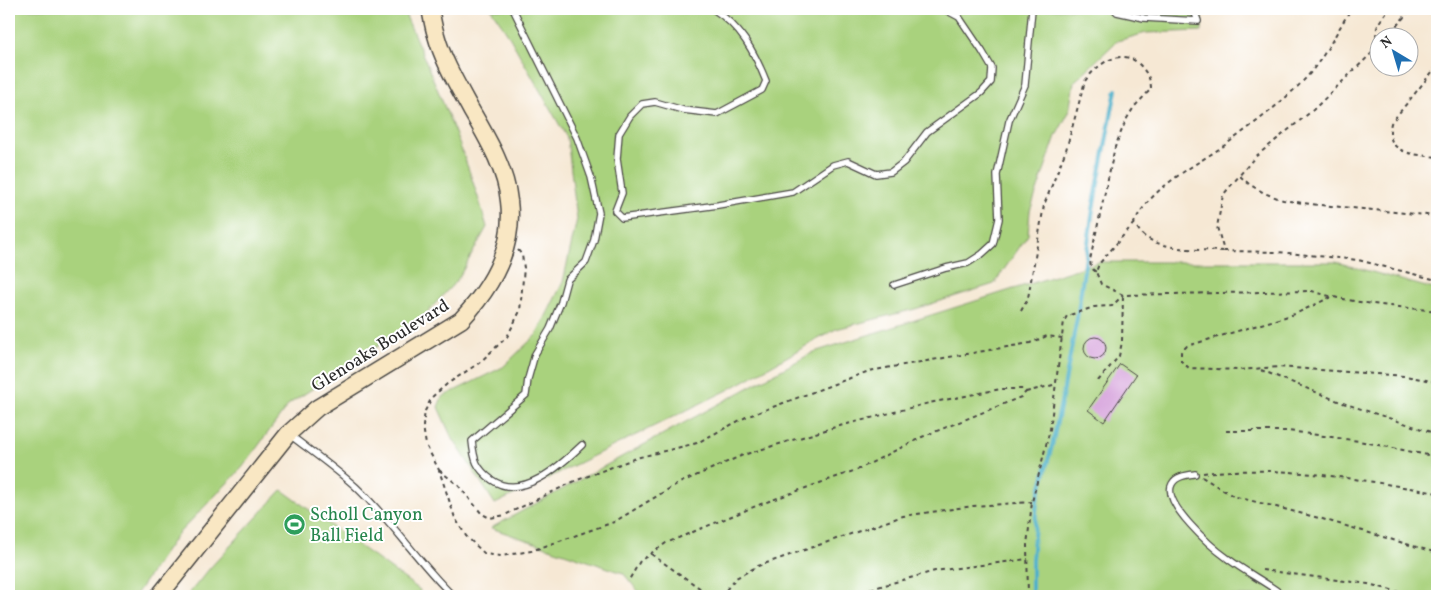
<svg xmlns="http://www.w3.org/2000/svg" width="1446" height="605" font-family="Vollkorn,serif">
	<rect width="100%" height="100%" fill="#fff"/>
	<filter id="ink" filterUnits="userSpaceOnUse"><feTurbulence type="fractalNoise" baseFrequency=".02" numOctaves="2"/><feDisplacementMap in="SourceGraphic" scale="10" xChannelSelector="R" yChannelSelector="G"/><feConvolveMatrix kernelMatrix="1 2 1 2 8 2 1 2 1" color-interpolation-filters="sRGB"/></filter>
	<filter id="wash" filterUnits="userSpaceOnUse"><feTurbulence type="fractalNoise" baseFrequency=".0096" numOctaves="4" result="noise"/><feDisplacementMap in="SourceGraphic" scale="20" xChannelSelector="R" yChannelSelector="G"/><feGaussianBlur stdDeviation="1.12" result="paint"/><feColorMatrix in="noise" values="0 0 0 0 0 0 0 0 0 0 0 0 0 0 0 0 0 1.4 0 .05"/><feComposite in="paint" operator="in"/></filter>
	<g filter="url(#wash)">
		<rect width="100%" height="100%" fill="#f6e8d4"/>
		<path fill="#a9d27d" stroke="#6a7e54" d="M9,9H403C434,81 466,152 487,227L458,279L423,317L289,404L242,468L176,536L135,596H9Z
			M491,9H1202V31L1146,33L1117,41L1074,82L1069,112L1056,136L1030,211L1028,235L994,284L915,309L836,329L728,390L495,504L451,436L438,407L442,397L503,367L537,334L563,282L577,219L567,138L506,31Z
			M1099,262H1336L1437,290V596H642L623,573L491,528L814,352Z
			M282,490L420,590L419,596H187L210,568Z"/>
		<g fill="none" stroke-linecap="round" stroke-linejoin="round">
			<path stroke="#4bb0ca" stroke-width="4" d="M1032,596V560L1037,501L1052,446L1064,388L1077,318L1093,209L1116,90"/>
		</g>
		<g id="blocks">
			<path fill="#d198d8" d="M1084 348a11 11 0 1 1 22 0a11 11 0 1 1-22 0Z
				M1120,364L1136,375L1104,422L1088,410Z"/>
		</g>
	</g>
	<g filter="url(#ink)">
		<use href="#blocks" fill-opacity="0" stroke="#494744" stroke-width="1"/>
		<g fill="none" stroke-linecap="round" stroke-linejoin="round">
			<defs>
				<path id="lane" d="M513,9L577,138L591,177L599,213L594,240L586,262L567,280L561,302L550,329L535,354L528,379L526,395L472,441C474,460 476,468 492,480C522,501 561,465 582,445
					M713,9C741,27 754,51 766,81L762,90L717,114L683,110L655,102L642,104L630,116L619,134L617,159L622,193L615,211L622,218L718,205L793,192L833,165L848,161L876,174L891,172L904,162L927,132L981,93L991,82L992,68L982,51L959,17L944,9
					M1114,9L1117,12L1144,18L1198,21L1195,13L1191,9
					M894,285L946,268L968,263L982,254L993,244L999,219L997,175L1009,121L1025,85L1032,9
					M290,435C312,452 335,468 356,487C392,521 418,562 453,596
					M1195,474C1187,475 1176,476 1172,484C1161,503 1213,548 1227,558C1245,572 1266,582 1284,596"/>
				<path id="secondary" d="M159,596L288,434L317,408L461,320C491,288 515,247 509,201C506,169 487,138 471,110C458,86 443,61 436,35C433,26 432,17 430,9"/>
			</defs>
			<use href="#lane" stroke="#494744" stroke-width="8"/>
			<use href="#secondary" stroke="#494744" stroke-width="19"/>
			<path stroke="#494744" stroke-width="2" stroke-dasharray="4 4" stroke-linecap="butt" d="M1386,38L1411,9
				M1378,45C1373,28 1379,22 1389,9
				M1378,47L1313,110L1255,157L1223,195L1217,227L1224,251L1278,252L1358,260L1437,280
				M1437,66L1391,123C1384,155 1414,154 1437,157
				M1240,176L1249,184L1264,193L1283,200L1310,204L1437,216
				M1134,223L1099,264L1096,272L1101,284L1123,295L1312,291C1352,304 1395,306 1437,311
				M518,250L522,255L524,268L520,311L507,337L479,363L447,384L432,397L425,411L423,426L426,445L439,470L455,518L466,536L485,554L501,556L531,551L614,522L677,484L743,455L832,428L929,403L1001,389H1023L1026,392L1021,397L922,437L859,469L761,504L666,543L640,561L629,580
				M1223,251C1201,250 1162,250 1144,236C1140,233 1137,227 1134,223C1151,187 1193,167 1225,145C1250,127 1275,108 1297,87C1321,65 1334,36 1351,9
				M1331,297L1295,314L1187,346L1181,352V361L1189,368L1239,370L1278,367L1405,376L1437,382
				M1021,311L1028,298L1044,205L1066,150L1085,81C1097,64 1122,46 1140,65C1147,73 1151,79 1151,89L1134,107L1126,120L1115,147L1090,260L1091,268L1096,272
				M1261,370L1343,403L1437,434
				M1098,381L1119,356L1122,342L1123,295
				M1026,392L1057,384
				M1226,431H1289L1359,441L1437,457
				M439,470L458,485L482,514L490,518L505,515L575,481L636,458L697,443L746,417L869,371L1030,343L1047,336L1063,338
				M1203,473C1281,465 1360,479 1437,493
				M1202,477L1233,496L1319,518L1437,553
				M651,554L711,596
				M1262,570L1368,584L1414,596
				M721,596L736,578L758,566L903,516L973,506L1032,502
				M856,596L874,588L935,571L1028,559
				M1028,596L1027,545L1032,502L1050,429L1064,321L1067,316L1094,307L1112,306L1123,295"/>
			<use href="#lane" stroke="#fff" stroke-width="5.5"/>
			<use href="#secondary" stroke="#f9e7c3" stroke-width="16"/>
		</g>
	</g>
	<defs>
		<symbol id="stadium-disc" viewBox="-11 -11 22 22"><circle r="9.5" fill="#2e9e5b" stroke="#fff"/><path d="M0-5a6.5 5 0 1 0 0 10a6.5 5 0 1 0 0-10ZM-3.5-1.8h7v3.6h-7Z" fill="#fff"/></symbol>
	</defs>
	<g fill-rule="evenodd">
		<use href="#stadium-disc" x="282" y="512" width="25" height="25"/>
	</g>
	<g text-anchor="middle" stroke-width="4" stroke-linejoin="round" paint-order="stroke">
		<g font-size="18" fill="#2b2b2b" stroke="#fff">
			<text transform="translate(380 345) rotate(-32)" y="6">Glenoaks Boulevard</text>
		</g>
		<g font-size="18" fill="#27864d" stroke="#fff" text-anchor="start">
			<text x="310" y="520">Scholl Canyon<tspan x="310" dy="21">Ball Field</tspan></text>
		</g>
	</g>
	<rect width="1446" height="605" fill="none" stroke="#fff" stroke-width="30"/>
	<g transform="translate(1394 52) rotate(322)"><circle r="24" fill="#ffffff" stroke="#aaaaaa"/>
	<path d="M0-4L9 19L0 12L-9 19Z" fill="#1f6fb2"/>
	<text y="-8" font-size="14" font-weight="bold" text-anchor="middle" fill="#2b2b2b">N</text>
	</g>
</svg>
